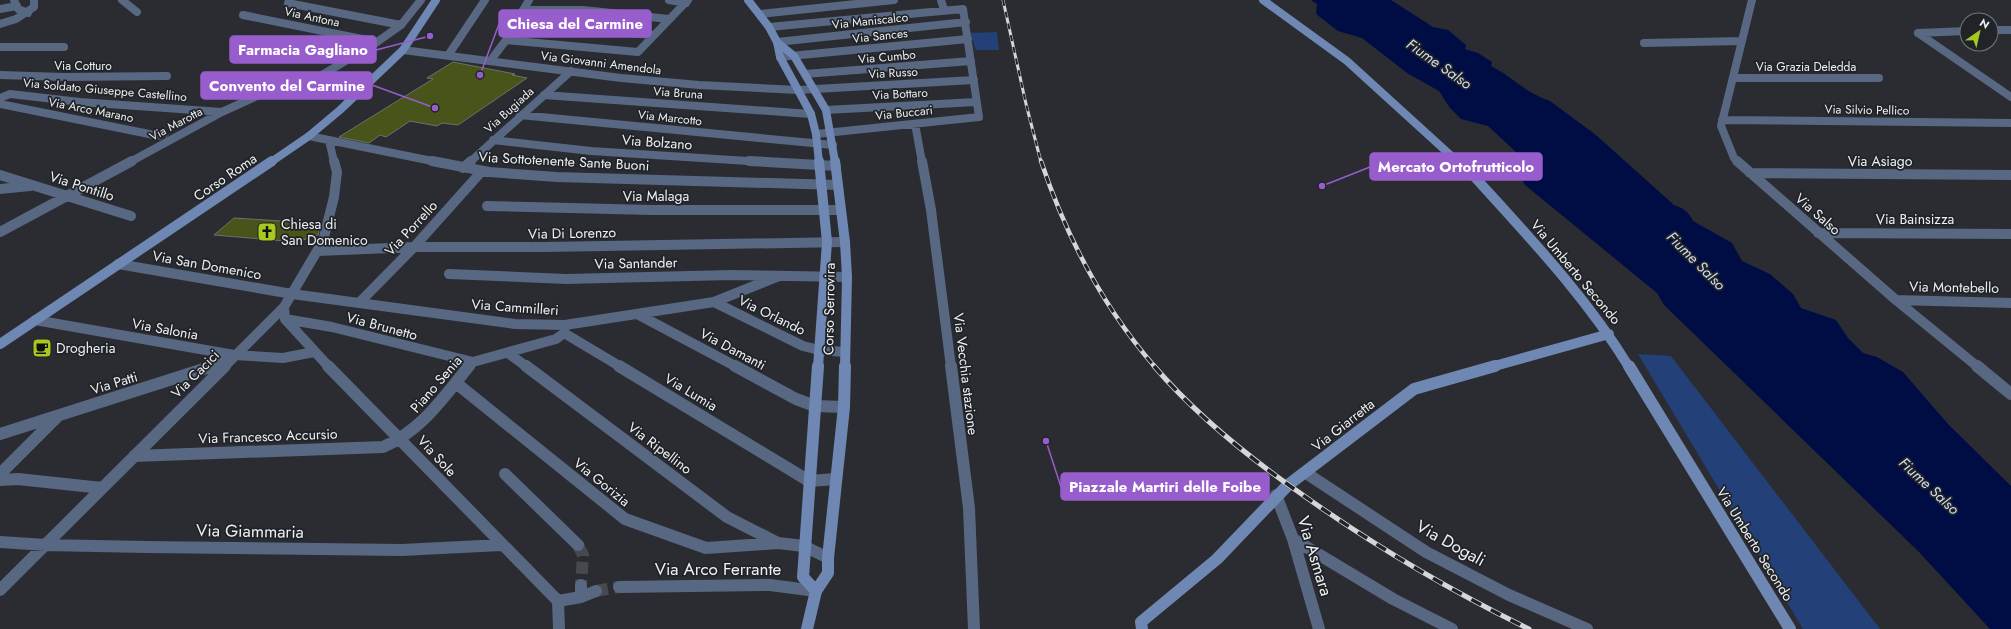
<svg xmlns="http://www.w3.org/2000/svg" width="2011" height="629" font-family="Jost,sans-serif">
	<rect width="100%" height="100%" fill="#2a2c31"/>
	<path fill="#244079" d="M997,32L999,50H976L970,33Z
		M1638,354L1671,356L1880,629H1803Z"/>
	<path fill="#000d45" d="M1311,0H1391L1433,27L1448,30L1466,45L1465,49L1478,53L1492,62L1491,66C1513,77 1525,93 1550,101L1596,135L1674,205C1683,208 1689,212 1693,221L1732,243L1742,261L1770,274L1793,294L1801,308L1836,320L1848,338L1863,353L1877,357L1903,372L1948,424L2011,486V629H1990L1919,552L1664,305L1657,293L1525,185L1513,165L1516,152L1488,126L1461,119L1450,108L1439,91L1407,73L1362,38L1338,31L1316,14L1317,4Z"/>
	<path fill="#48551a" stroke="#6e706a" d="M453,62L515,74L512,75L527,78L458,125L442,123L437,126L410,121L386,137L380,135L369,143L339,137L433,79L427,78Z
		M234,218L297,222L321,224L318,235L297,242L214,235Z"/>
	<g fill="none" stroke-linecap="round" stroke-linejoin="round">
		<path stroke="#47494e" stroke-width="8" stroke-dasharray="8 3.5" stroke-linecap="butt" d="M154,135L168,138"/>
		<path stroke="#47494e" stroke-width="12" stroke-dasharray="12 6" stroke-linecap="butt" d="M578,545L583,555L581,585
			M596,591L619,587"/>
		<path stroke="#586782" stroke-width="8" d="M14,0L18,9L28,13
			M122,0L137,12
			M669,0L686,3
			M941,0L944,10
			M288,3L401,25
			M0,9L17,6
			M523,10H583L669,19
			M760,14L894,0
			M243,15L377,42
			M0,24L16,19L34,7V0
			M515,24L653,35
			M769,27L963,9L979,117L816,134
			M1991,30H2011
			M1918,33L2011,97
			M1918,33L1967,31
			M506,40L638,52L688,0
			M777,42L966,22
			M1644,43L1742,41
			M0,47H64
			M403,50L621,78L699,85L798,90L974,80
			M449,54L485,0
			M780,57L968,39
			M491,60L506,40L529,0
			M805,74L971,61
			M0,75L65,77L167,76
			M1733,78H1879
			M544,95L811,114
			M0,98L10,94L80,102L222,112
			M0,104L154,135
			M826,110L976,102
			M520,115L833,145
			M1722,120L2011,123
			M915,124L922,162
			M309,136L437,162
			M329,140L334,162
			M493,140L591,151L765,162
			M130,162L222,112L268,91L322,75L377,42L401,25L421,0
			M470,162L571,71
			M1738,162L1734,158L1721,126L1752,0"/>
		<path stroke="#586782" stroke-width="10" d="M432,161L489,172L557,177L838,185
			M749,161L836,166
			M922,161L931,210L951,367
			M1737,161L1896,300L1978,367
			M463,168L471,161
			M1750,173L2011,175
			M0,175L131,216
			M0,189L30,186
			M487,206L652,210H841
			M0,232L132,161
			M1818,233L2011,234
			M318,251L414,247H545L845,242
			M118,264L292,294L515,324L565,325L714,302L779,276
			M449,274L566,279L731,275L847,277
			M1896,300L2011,303
			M714,302L803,346L819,350L845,352
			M359,303L414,247L482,171
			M284,307L285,319L329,367
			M639,315L737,367
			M285,319L332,327L473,362
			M35,320L234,355L283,358L314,352
			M565,327L564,333L621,367
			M508,353L527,367
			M210,367L224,362
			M224,367L284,307L323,241L334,197L337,172L334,161
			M469,367L473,362L556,339L564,333"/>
		<path stroke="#586782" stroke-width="12" d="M328,366L558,601L559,629
			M526,366L727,517L778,543L804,546L828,558
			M619,366L809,481L836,479
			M735,366L796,399L815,406L844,407
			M951,366L969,508L974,629
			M1977,366L2011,394
			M456,383L625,519L706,548L778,543
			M0,434L213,366
			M134,456L383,447C422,430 443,398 469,366
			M1306,473L1426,552L1509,595L1587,629
			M0,474L58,416
			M505,474L578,545
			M0,480L18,479L102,488
			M1276,495L1293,539L1319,629
			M1293,539L1393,599L1452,629
			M0,542L46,545L146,547L402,550L501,545
			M581,585V597
			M619,587L770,585L816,591
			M0,590L225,366
			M558,601L581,597L596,591"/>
		<path stroke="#6f87b3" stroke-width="8" d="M748,0L769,27L777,42L780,57L811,114L816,134L819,162
			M1263,0L1347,61L1458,162
			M777,42L794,56L826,110L835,162
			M271,162L309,136L340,110L403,50L436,0"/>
		<path stroke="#6f87b3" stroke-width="10" d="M835,161L845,242L847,277L845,367
			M1457,161L1471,173C1527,235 1585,295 1629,367
			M0,344L272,161
			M818,367L827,242L819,161
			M1491,367L1609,334"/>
		<path stroke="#6f87b3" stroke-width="12" d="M1629,366L1790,629
			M816,591L803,577L818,366
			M807,629L816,591L828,573V558L844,407L845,366
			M1142,629L1141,622L1217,559L1288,485L1414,389L1495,366"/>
		<defs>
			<path id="rail-far2" d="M1003,0L1026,104L1041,162"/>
			<path id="rail-far1" d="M1041,161C1066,236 1103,307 1155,367"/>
			<path id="rail" d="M1154,366C1196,415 1247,456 1300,493C1373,545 1449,590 1529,629"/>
		</defs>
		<use href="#rail-far2" stroke="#d4d6d9" stroke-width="3"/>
		<use href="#rail-far1" stroke="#d4d6d9" stroke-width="4.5"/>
		<use href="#rail" stroke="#d4d6d9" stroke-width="5"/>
		<use href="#rail-far2" stroke="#202327" stroke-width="2" stroke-dasharray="6" stroke-linecap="butt"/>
		<use href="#rail-far1" stroke="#202327" stroke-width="3" stroke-dasharray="8" stroke-linecap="butt"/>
		<use href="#rail" stroke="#202327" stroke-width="3.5" stroke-dasharray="11" stroke-linecap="butt"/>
	</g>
	<defs>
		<symbol id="church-square" viewBox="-11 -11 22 22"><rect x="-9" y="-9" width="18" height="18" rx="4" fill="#a7c81f" stroke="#202327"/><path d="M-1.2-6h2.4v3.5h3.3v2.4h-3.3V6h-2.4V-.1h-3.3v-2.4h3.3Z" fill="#111"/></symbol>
		<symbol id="cafe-square" viewBox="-11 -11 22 22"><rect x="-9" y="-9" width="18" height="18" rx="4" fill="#a7c81f" stroke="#202327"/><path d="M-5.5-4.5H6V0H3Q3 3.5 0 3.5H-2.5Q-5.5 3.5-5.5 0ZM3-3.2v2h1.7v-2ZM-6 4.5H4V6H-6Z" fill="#111"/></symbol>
	</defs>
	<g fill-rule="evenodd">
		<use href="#church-square" x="256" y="221" width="22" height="22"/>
		<use href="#cafe-square" x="31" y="337" width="22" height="22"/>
	</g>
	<g text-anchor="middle" stroke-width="3.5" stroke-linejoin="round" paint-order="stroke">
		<g font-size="12" fill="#eef0f3" stroke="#202327">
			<text transform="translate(312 17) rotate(12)" y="4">Via Antona</text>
			<text transform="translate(870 21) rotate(-6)" y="4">Via Maniscalco</text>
			<text transform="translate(880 36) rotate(-6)" y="4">Via Sances</text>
			<text transform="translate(887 57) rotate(-5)" y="4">Via Cumbo</text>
			<text transform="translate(601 63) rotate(7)" y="4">Via Giovanni Amendola</text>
			<text x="83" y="70">Via Cotturo</text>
			<text x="1806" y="71">Via Grazia Deledda</text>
			<text transform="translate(893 73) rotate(-3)" y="4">Via Russo</text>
			<text transform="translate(105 90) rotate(5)" y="4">Via Soldato Giuseppe Castellino</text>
			<text transform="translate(678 93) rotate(4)" y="4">Via Bruna</text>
			<text transform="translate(900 94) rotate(-3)" y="4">Via Bottaro</text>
			<text transform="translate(91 110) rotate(11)" y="4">Via Arco Marano</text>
			<text transform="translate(509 110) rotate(-42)" y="4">Via Bugiada</text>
			<text transform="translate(1867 110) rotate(1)" y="4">Via Silvio Pellico</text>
			<text transform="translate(904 113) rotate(-6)" y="4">Via Buccari</text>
			<text transform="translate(670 118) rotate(6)" y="4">Via Marcotto</text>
			<text transform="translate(176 124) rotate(-28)" y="4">Via Marotta</text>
		</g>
		<g font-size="14" fill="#eef0f3" stroke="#202327">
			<text transform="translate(657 142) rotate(4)" y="5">Via Bolzano</text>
			<text transform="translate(564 161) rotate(3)" y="5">Via Sottotenente Sante Buoni</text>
			<text x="1880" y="166">Via Asiago</text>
			<text transform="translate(225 177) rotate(-34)" y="5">Corso Roma</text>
			<text transform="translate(82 186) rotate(18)" y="5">Via Pontillo</text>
			<text x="656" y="201">Via Malaga</text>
			<text transform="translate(1818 214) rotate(41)" y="5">Via Salso</text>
			<text x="1915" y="224">Via Bainsizza</text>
			<text transform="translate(411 228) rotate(-47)" y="5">Via Porrello</text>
			<text transform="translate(572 233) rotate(-1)" y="5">Via Di Lorenzo</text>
			<text transform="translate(636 263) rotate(-1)" y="5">Via Santander</text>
			<text transform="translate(207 265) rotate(10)" y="5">Via San Domenico</text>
			<text transform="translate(1576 272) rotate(50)" y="5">Via Umberto Secondo</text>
			<text transform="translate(1954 287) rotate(1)" y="5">Via Montebello</text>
			<text transform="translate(515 307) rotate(4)" y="5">Via Cammilleri</text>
			<text transform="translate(829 309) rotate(-89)" y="5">Corso Serrovira</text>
			<text transform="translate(772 315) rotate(26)" y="5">Via Orlando</text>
			<text transform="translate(382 326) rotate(15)" y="5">Via Brunetto</text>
			<text transform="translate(165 329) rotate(10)" y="5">Via Salonia</text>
			<text transform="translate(733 349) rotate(28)" y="5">Via Damanti</text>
			<text transform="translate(195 374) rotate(-45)" y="5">Via Cacici</text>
			<text transform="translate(966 374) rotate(83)" y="5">Via Vecchia stazione</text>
			<text transform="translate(114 383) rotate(-17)" y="5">Via Patti</text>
			<text transform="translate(436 384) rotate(-49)" y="5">Piano Senia</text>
			<text transform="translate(691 392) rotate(31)" y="5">Via Lumia</text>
			<text transform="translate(1343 425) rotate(-38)" y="5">Via Giarretta</text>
			<text transform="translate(268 436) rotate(-2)" y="5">Via Francesco Accursio</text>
			<text transform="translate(660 448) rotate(37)" y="5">Via Ripellino</text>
			<text transform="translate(437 456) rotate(47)" y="5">Via Sole</text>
			<text transform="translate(602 482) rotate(39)" y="5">Via Gorizia</text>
			<text transform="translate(1755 544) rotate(58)" y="5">Via Umberto Secondo</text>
		</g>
		<g font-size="14" fill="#eef0f3" stroke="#202327" text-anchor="start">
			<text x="281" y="229">Chiesa di<tspan x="281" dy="16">San Domenico</tspan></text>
			<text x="56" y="353">Drogheria</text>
		</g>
		<g font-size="15" font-style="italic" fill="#d1dbee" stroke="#202327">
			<text transform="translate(1439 64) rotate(35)" y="5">Fiume Salso</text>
			<text transform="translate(1696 261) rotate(45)" y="5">Fiume Salso</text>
			<text transform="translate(1929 486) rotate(43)" y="5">Fiume Salso</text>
		</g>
		<g font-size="17" fill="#eef0f3" stroke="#202327">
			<text transform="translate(250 531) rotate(1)" y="6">Via Giammaria</text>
			<text transform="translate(1451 543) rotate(29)" y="6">Via Dogali</text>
			<text transform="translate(1315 556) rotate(73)" y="6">Via Asmara</text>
			<text x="718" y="575">Via Arco Ferrante</text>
		</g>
	</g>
	<path fill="none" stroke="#985dcc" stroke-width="1.5" d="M480 75L499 24M430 36L376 50M435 108L372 85M1322 186L1370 167M1046 441L1061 487"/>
	<g fill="#985dcc" stroke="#202327" stroke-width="1.5">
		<circle cx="480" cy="75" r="4"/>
		<circle cx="430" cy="36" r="4"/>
		<circle cx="435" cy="108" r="4"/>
		<circle cx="1322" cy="186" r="4"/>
		<circle cx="1046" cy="441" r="4"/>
	</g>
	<g fill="#985dcc" stroke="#985dcc" stroke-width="1.5">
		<rect x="499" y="10" width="152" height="27" rx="4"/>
		<rect x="230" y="36" width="146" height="27" rx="4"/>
		<rect x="201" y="72" width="171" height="27" rx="4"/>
		<rect x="1370" y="153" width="172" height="27" rx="4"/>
		<rect x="1061" y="473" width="208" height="27" rx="4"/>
	</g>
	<g font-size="15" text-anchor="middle" font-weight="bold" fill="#fff">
		<text x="575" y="29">Chiesa del Carmine</text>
		<text x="303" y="55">Farmacia Gagliano</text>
		<text x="287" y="91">Convento del Carmine</text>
		<text x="1456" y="172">Mercato Ortofrutticolo</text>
		<text x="1165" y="492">Piazzale Martiri delle Foibe</text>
	</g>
	<g transform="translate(1979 32) rotate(34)"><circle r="19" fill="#202327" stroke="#727579"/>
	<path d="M0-3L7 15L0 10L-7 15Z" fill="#a7c81f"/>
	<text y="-6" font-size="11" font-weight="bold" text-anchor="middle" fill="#eef0f3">N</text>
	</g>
</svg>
